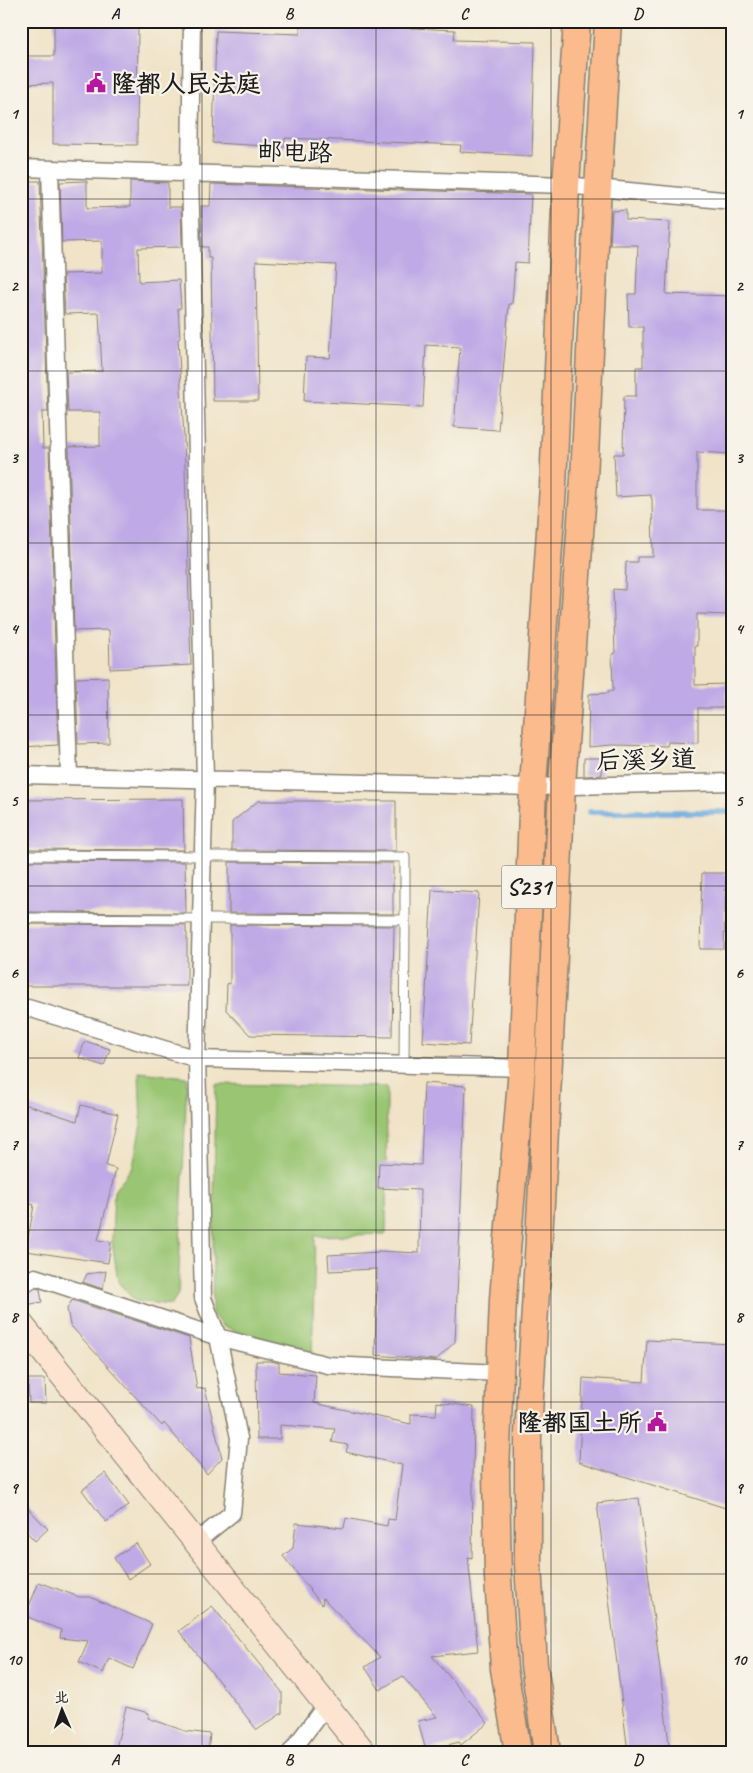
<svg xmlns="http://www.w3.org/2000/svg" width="753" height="1773" font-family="Caveat,'LXGW WenKai TC',sans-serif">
	<rect width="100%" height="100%" fill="#f7f3e8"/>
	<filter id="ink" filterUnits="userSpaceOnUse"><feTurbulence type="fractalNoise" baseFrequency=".02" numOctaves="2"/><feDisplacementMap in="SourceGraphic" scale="10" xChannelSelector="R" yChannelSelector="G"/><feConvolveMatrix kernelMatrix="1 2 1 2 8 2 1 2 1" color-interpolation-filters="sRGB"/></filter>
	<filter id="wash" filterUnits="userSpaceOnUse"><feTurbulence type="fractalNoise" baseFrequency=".0096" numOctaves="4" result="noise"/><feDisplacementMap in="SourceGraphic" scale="20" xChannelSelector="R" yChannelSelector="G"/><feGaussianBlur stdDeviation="1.12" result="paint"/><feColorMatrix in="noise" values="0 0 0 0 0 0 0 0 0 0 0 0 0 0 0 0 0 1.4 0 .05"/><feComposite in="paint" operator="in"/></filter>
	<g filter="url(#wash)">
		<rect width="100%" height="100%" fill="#f0e3c7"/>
		<path fill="#9ac673" stroke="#5b7148" d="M139,1072L187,1077L178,1294L171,1305L135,1301L118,1282L112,1241L114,1191L133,1166L141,1124Z
			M216,1084L387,1087L386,1234L315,1236L312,1361L221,1325L212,1313Z"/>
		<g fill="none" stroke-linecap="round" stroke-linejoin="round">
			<path stroke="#66a7da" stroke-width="6" d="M590,812H732"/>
		</g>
		<g id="blocks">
			<path fill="#bfa9e6" d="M54,21H138L137,145L53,144V83L21,84V63H25V56H54Z
				M300,23L455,30L454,40L535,42L532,156L460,152L461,145L285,138V147L213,143L216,31L300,34Z
				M21,181H40L48,412H42L43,448H49L58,745L21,747Z
				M87,181V208L130,207V181L168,183V207H181L182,247L138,248L139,282L179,280L181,308H178L180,338L178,339L184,436L191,665L110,669L109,630L74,631L69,447L100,446V412H68L66,372L102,371L99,313L65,314L63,274L102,273V241L62,242L60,182Z
				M211,184L531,194L528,263L515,262L512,304H509L498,430L454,427L460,347L426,345L423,407L304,401L306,357L330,358L336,265L256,261L258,401H213L211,258H208V247H202L201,206H210Z
				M626,210V220L670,222L666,294L732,296V454L697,452V510H732V615L697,614V646H695V685L727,684L726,708H698V743L668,742L667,746L612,745L588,747L589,694L608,693V691H613L612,654H615L613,589L625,590L626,562H637V557H653L652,498H651V495L616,497L614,454H623L624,396H636V367H643V327H629L628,294H636L638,245H610L612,211Z
				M108,677L109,743L78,744L76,678Z
				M584,758H601L602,775L584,776Z
				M183,799L184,850L21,849V800Z
				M258,801H396V851L232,850V822Z
				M21,861L185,862L186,913L22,912Z
				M229,862L393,863V914L229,913Z
				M702,873H726L724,949H700Z
				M432,890L479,893L469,1045L423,1042Z
				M23,924L186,925V933H187V986H24Z
				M230,925L394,926L392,1037L250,1035L226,1010L227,983L230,984Z
				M85,1041L110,1049L104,1066L79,1058Z
				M424,1083L466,1086L455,1342L436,1360L375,1355L377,1269L329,1271L328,1255L378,1252V1251L419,1253L420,1190L378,1188L379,1163L421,1165Z
				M21,1103L77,1121L81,1105L118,1114L106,1166L116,1169L98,1240L111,1242L108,1263L26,1251L34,1205L21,1201Z
				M106,1271L103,1289L83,1282L87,1274Z
				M36,1288L40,1289L42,1302L26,1305L24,1295Z
				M72,1300L189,1338L197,1389L205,1388L222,1458L207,1474L164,1423L162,1426L70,1325L67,1309Z
				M647,1340L732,1344V1510L579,1462L583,1378L644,1382Z
				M256,1361H270L279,1363V1372L316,1375L314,1403L411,1424V1414L436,1415L437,1402L474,1407L472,1558L468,1557L478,1651L432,1656L488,1723L461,1745L459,1742L426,1751L418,1721L437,1717L402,1676L380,1690L365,1667L380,1657L323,1598L322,1605L283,1556L293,1548L296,1523L344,1528L346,1518L387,1526L388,1519L395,1520L402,1465L346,1452L348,1445L332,1442L335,1429L280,1425V1439H257Z
				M28,1379H45L46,1403H29Z
				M105,1473L129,1505L106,1522L82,1490Z
				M639,1498L670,1752H628L597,1503Z
				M21,1501L48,1529L35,1541L21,1526Z
				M136,1543L150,1564L128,1579L114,1558Z
				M39,1582L79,1597H90L152,1624L133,1669L109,1658L103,1673L79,1662L88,1641L60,1638L61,1630L25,1616Z
				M212,1606L282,1692V1713L257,1730L179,1631Z
				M126,1707L149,1713L148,1718L185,1731L210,1734L208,1752H115Z"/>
		</g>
	</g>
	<g filter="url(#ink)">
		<use href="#blocks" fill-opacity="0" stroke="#868072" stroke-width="1"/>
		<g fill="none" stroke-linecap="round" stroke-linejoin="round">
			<defs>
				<path id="lane" d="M21,855L405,857V920
					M21,918L405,920L404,1065"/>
				<path id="street" d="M192,21L190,173L205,779L197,1059L203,1298L218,1337L239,1438L232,1513L196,1542
					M21,168L566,185L732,201
					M50,169L69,776
					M21,775L533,787L732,782
					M21,1008H28L197,1059L522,1068
					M21,1286L35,1277L218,1337L328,1365L500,1373
					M291,1752L326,1705"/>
				<path id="secondary" d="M21,1324L364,1752"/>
				<path id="primary" d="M518,1752L504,1669L498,1578L496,1473L503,1299L522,1068L533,787L553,486L566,185L577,21
					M547,1752L534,1665L528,1564V1433L549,1061L562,786L584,478L597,205L608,21"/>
			</defs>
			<use href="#lane" stroke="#868072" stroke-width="11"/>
			<use href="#street" stroke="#868072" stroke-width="19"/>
			<use href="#secondary" stroke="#868072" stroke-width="26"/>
			<use href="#primary" stroke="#868072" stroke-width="29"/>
			<use href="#lane" stroke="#fff" stroke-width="9"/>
			<use href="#street" stroke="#fff" stroke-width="16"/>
			<use href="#secondary" stroke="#fde4d1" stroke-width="24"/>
			<use href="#primary" stroke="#fbbb8d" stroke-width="26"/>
		</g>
	</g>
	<path fill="none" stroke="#1c1c1c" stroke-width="1" stroke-opacity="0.55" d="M202,21V1752M376,21V1752M551,21V1752M21,199H732M21,371H732M21,543H732M21,715H732M21,886H732M21,1058H732M21,1230H732M21,1402H732M21,1574H732"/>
	<defs>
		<symbol id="civic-bare" viewBox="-9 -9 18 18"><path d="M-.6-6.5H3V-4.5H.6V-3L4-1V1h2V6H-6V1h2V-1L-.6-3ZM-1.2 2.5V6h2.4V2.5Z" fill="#b5179e" stroke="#f7f3e8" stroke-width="2.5" paint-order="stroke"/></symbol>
	</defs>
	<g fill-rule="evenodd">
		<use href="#civic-bare" x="82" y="69" width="28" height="28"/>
		<use href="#civic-bare" x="643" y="1408" width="28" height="28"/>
	</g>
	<g text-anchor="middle" stroke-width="4.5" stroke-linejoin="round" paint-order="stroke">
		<rect fill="#f7f3e8" stroke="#5e5c59" stroke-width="1" x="501.5" y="865.5" width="55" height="43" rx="4"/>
		<g font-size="24" font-weight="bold" fill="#1c1c1c">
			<text x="529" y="895">S231</text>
		</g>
		<g font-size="25" font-weight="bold" fill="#1c1c1c" stroke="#f7f3e8" text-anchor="start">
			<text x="111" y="92">隆都人民法庭</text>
			<text x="642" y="1431" text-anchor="end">隆都国土所</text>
		</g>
		<g font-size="25" fill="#1c1c1c" stroke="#f7f3e8">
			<text transform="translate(295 151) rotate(2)" y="9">邮电路</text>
			<text transform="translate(646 759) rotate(-1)" y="9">后溪乡道</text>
		</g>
	</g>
	<rect width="753" height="1773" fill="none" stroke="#f7f3e8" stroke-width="55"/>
	<g transform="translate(62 1710) rotate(358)" stroke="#f7f3e8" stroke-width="4" paint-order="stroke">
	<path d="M0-4L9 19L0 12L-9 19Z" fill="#1c1c1c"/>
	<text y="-8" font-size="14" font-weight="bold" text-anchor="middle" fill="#1c1c1c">北</text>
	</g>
	<rect x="28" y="28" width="698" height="1718" fill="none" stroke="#1c1c1c" stroke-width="2"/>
	<g font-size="16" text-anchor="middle" font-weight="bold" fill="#1c1c1c">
		<text x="115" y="19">A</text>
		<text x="289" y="19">B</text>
		<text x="464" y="19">C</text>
		<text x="638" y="19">D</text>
		<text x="14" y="119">1</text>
		<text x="739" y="119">1</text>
		<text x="14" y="291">2</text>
		<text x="739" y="291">2</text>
		<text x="14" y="463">3</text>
		<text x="739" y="463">3</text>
		<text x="14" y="634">4</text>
		<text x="739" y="634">4</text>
		<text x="14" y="806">5</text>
		<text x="739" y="806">5</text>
		<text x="14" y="978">6</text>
		<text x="739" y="978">6</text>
		<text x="14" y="1150">7</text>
		<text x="739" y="1150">7</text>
		<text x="14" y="1322">8</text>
		<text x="739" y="1322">8</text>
		<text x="14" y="1493">9</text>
		<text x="739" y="1493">9</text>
		<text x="14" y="1665">10</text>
		<text x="739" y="1665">10</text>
		<text x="115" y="1765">A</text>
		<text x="289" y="1765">B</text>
		<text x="464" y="1765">C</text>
		<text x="638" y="1765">D</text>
	</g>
</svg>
